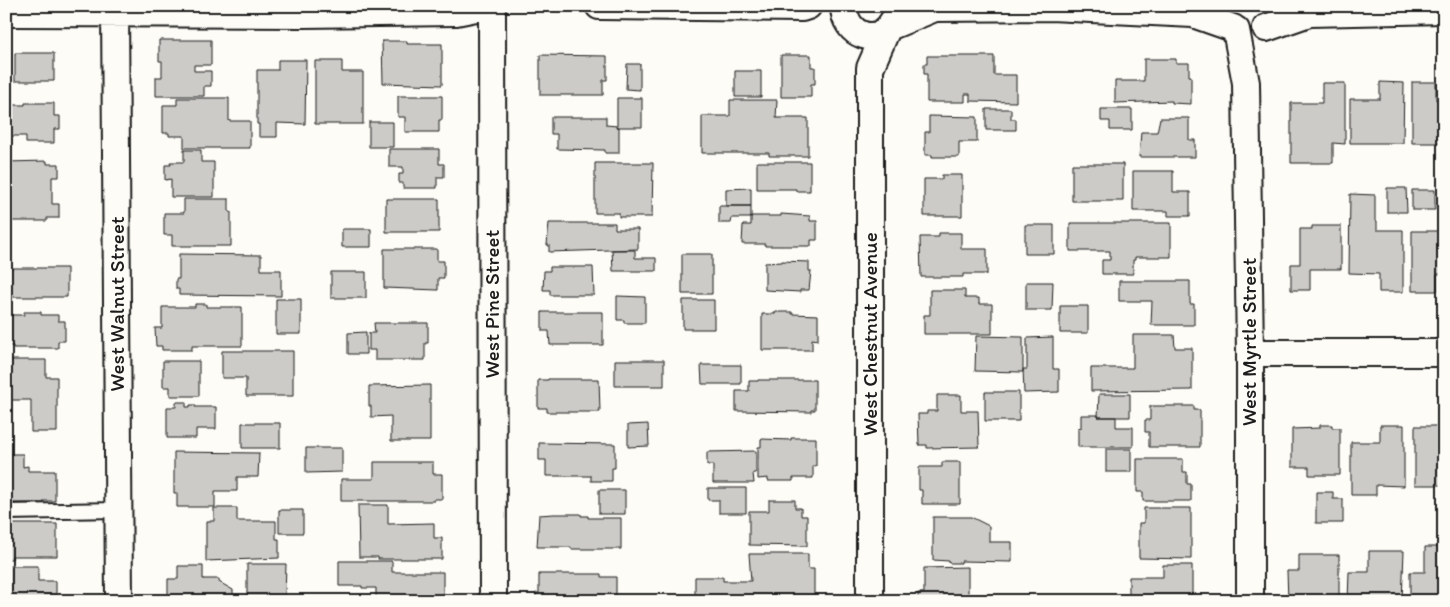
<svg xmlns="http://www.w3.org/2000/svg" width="1450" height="607" font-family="Itim,sans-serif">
	<rect width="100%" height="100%" fill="#fdfcf7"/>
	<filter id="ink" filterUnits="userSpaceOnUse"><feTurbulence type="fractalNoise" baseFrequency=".02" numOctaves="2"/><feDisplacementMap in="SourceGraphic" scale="10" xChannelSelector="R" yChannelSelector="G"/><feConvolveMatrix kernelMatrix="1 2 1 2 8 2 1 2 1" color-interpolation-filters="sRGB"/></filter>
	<g filter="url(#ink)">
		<path fill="#cccbc8" stroke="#1c1c1c" d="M159,40H211V65H194V71H211V86H204V96H156V77H162V61H159Z
			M382,41H407V44H442V85L383,83Z
			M6,52H7V74H6Z
			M15,53H54V81H15Z
			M540,55L607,56V80H603V95H540Z
			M781,55H811V67H815V84H811V97H781Z
			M927,56H994V75H1016V102L970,101V94H965V102H927V74H924V64H927Z
			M1144,59H1176V63H1189V76H1191V104L1172,103V101L1115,103V81H1144Z
			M278,60H306L305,124L277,123V137H259V124H257V70H278Z
			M315,61H342V72H363V124H315Z
			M627,64H640V90L626,89Z
			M735,71H761V97H735Z
			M1380,82L1404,83L1403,143H1350V99H1380Z
			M1412,82H1436V100H1444V143H1412Z
			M1322,83H1345V144L1333,143V163H1291V103H1322Z
			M398,96H442V120H439V132H405V117H398Z
			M177,98H229V121H250V148H184V136H169V133H163V105H177Z
			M617,98H642V127H617Z
			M730,100H777L776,118H808V156H769V153H702V116H730Z
			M25,103H54V116H60V129H54V143H26V136H6V114H9V105H25Z
			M986,109H1011V119H1016V130H986Z
			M1101,109H1132V130H1110V121H1101Z
			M929,116L977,117V142H959V157H932V155H925V132H929Z
			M551,117H606V125L617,126V127H619V153H605V150L557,149V134H551Z
			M1160,118H1189V140H1195V157H1139L1141,132H1157Z
			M369,122H393V147H369Z
			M389,149H439V164H444V177H437V188H403V183H399V174H403V167H389Z
			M184,150H201V162H214V197H171V179L165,180V165H171L170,162H184Z
			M47,161V164H59V177H52V204H59V218H47V221H6V162Z
			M757,162H810V191H796V189H757Z
			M595,163H653L652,217H619V213H595Z
			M1072,164H1123V201H1072Z
			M1133,171H1173V192H1190V216H1168V211H1133Z
			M942,175H962V216H924V179H942Z
			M751,188V206H726V189Z
			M1387,188H1406L1407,212H1387Z
			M1412,190H1435V210H1412Z
			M1350,194L1375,195V221H1377V230H1403V292H1379V274L1349,273Z
			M184,199H229V212H231V246H172V235H164V213H184Z
			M386,199H439V232H386Z
			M719,206H751V218H732L731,223H719Z
			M1442,213H1444V274H1437V291H1412V231H1442Z
			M781,214L810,216V221H817V240H811V246H765V244H742L743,225H751V216H781Z
			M549,223H615V229H638V249L549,252V245H547Z
			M1070,223H1171V257H1135V260H1133V274H1102V260H1110V251H1070Z
			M1025,225H1054V254H1025Z
			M1312,226H1341V269H1310V290H1291V264H1300V229H1312Z
			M342,229H371V247H342Z
			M939,233H961V249H987V274H963V277H921L920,237H939Z
			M384,249H437V261H444V278H438V290L384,288Z
			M612,250H635V258H656V271H613Z
			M179,254L261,255V270H281V296L179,295V289H176V279H179Z
			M682,254H712V294H682Z
			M782,261L809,262V271H811L809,290H800V292L765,290V263L782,262Z
			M550,267H593L594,295H550V290H543L544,271H550Z
			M10,268H67V297H10Z
			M331,272H366V298H331Z
			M1119,281H1190V304H1194V325H1151L1152,301H1119Z
			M1026,282H1053L1052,310H1026Z
			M930,290H965V298H979V304H992V334H924V315H930Z
			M617,296L645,297V323H624V320H617Z
			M276,299H301V334H276Z
			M683,300H714V329H683Z
			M195,304H206V307H242V346H192V350H162V346H156L155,328H162V307H195Z
			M1060,306H1088V333H1060Z
			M24,312H41V315H58V321H65V341H58V348H13V346H6V315H24Z
			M542,312H603V345H550L549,331H542Z
			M775,312H792V314L818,315V340L812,339V350H762V314H775Z
			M374,323H428V343H425V360H375V350H369V333H375Z
			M366,332V354H348V333Z
			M1133,335H1174L1175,348H1192V390L1091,391V368H1133Z
			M976,336L1023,337V372L975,371Z
			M1053,337V369H1059V392L1024,393L1023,369H1027V338Z
			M222,351H293V396H246V378H222Z
			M6,360H46V377H57V432H31V400H6Z
			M615,360H664V386H615Z
			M163,361H199V396H170V387H163Z
			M701,365H741V384H702Z
			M548,379H599L600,412H547V408H538V380H548Z
			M758,380H815V410H811V412L736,411V391H749V381H758Z
			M430,385V441H391V416L371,417V406H369V386Z
			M985,392H1019V421H985Z
			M1099,394H1130V417H1098Z
			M937,395H961V411H978L979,447L927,448V445H919L918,414H927V411H937Z
			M176,402H186V407H190V405H195V407H216V429H196V438H167V407H176Z
			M1150,406H1194V410H1200V447H1149V432H1145V420H1150Z
			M1081,415H1098V417H1116V427H1133V447H1078V427L1081,428Z
			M242,423H280V448H242Z
			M648,424L649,446L628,447V425Z
			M1320,425H1332V428H1340V475H1309V467H1292V429L1320,428Z
			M1380,425H1404V486L1376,485V495H1351V442H1380Z
			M1415,426H1439V442H1444V485H1415Z
			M791,438H816V466H813V478H793V481H768V478L758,479V447H761V439L791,440Z
			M539,443L615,444V468H612V481H591V476H546V460H539Z
			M306,448H342V472L306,473Z
			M1106,449H1131V472H1106Z
			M756,451V473H753L754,483H713V465H707V452Z
			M174,452L259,453L258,477H237V491H215V507H177V493H174Z
			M6,454H23V467L28,466V471H55V501H44V503H6Z
			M1137,459H1183V472H1187V484H1191V501H1143V492H1137Z
			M374,462H433V474H442V499H434V501H341V479H374Z
			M942,462H960V504H922V490H919V467H942Z
			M708,488H746V513H719V500H708Z
			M599,490H625V514H599Z
			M1316,492H1333V499H1343V523H1316Z
			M769,500H795V508H801V516H807V546L749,545V511H769Z
			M358,505H388V524L434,523V538H442V559H378V557H359Z
			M214,508H237V521H276V539H279V558L206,561V521H214Z
			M1144,508H1191V559L1139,558V523H1144Z
			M279,510H303V533H279Z
			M554,514H581V516H588V518H621V549H571V547H537L539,515Z
			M933,517H971L989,526V542H1012V562L961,561V563H949V561L933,560Z
			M8,524H57V556H12V559H6Z
			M1425,547H1444V601H1410V572H1425Z
			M1369,551H1404L1402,601H1348L1349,572H1369Z
			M749,554H808V569H814V596H807V601H695V577H723V581H751Z
			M1299,555H1339V601H1288L1287,571H1299Z
			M339,561H392V572H443V601H376V588H362V586H339Z
			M247,564H286L285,596H247Z
			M1163,565H1192V601H1129V577H1163Z
			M6,566H38V581H56V601H6Z
			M178,566H203V579H219V582L233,590V601H168V579H178Z
			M968,567V601H918V593H924V568Z
			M539,574H601V577H616V601H536V593H539Z"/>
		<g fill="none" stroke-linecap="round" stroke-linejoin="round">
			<defs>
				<path id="service" d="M6,512L118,510"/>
				<path id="minor" d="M115,6L119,601
					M492,6L493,601
					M599,6L802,8L808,6
					M844,6C844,36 878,48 893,21
					M6,13L303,14L456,12L486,6
					M889,27L935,8L1051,7L1193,14L1233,28
					M1266,28L1309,13L1444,10
					M1236,30L1246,83L1250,353V601
					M1250,353H1444
					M870,601V68L887,29"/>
			</defs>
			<use href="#service" stroke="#1c1c1c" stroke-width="18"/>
			<use href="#minor" stroke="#1c1c1c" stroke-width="30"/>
			<use href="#service" stroke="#fdfcf7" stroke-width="14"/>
			<use href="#minor" stroke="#fdfcf7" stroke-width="26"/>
		</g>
	</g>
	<g text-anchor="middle" stroke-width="4" stroke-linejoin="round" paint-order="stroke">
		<g font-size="21" fill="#1c1c1c" stroke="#fdfcf7">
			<text transform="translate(117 304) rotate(-90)" y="7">West Walnut Street</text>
			<text transform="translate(492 304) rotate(-90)" y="7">West Pine Street</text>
			<text transform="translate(870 334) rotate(-90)" y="7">West Chestnut Avenue</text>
			<text transform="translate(1249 342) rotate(-90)" y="7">West Myrtle Street</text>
		</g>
	</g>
	<rect width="1450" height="607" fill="none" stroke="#fdfcf7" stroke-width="25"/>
	<rect x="12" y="12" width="1425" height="582" fill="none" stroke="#1c1c1c" stroke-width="2" filter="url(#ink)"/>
</svg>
